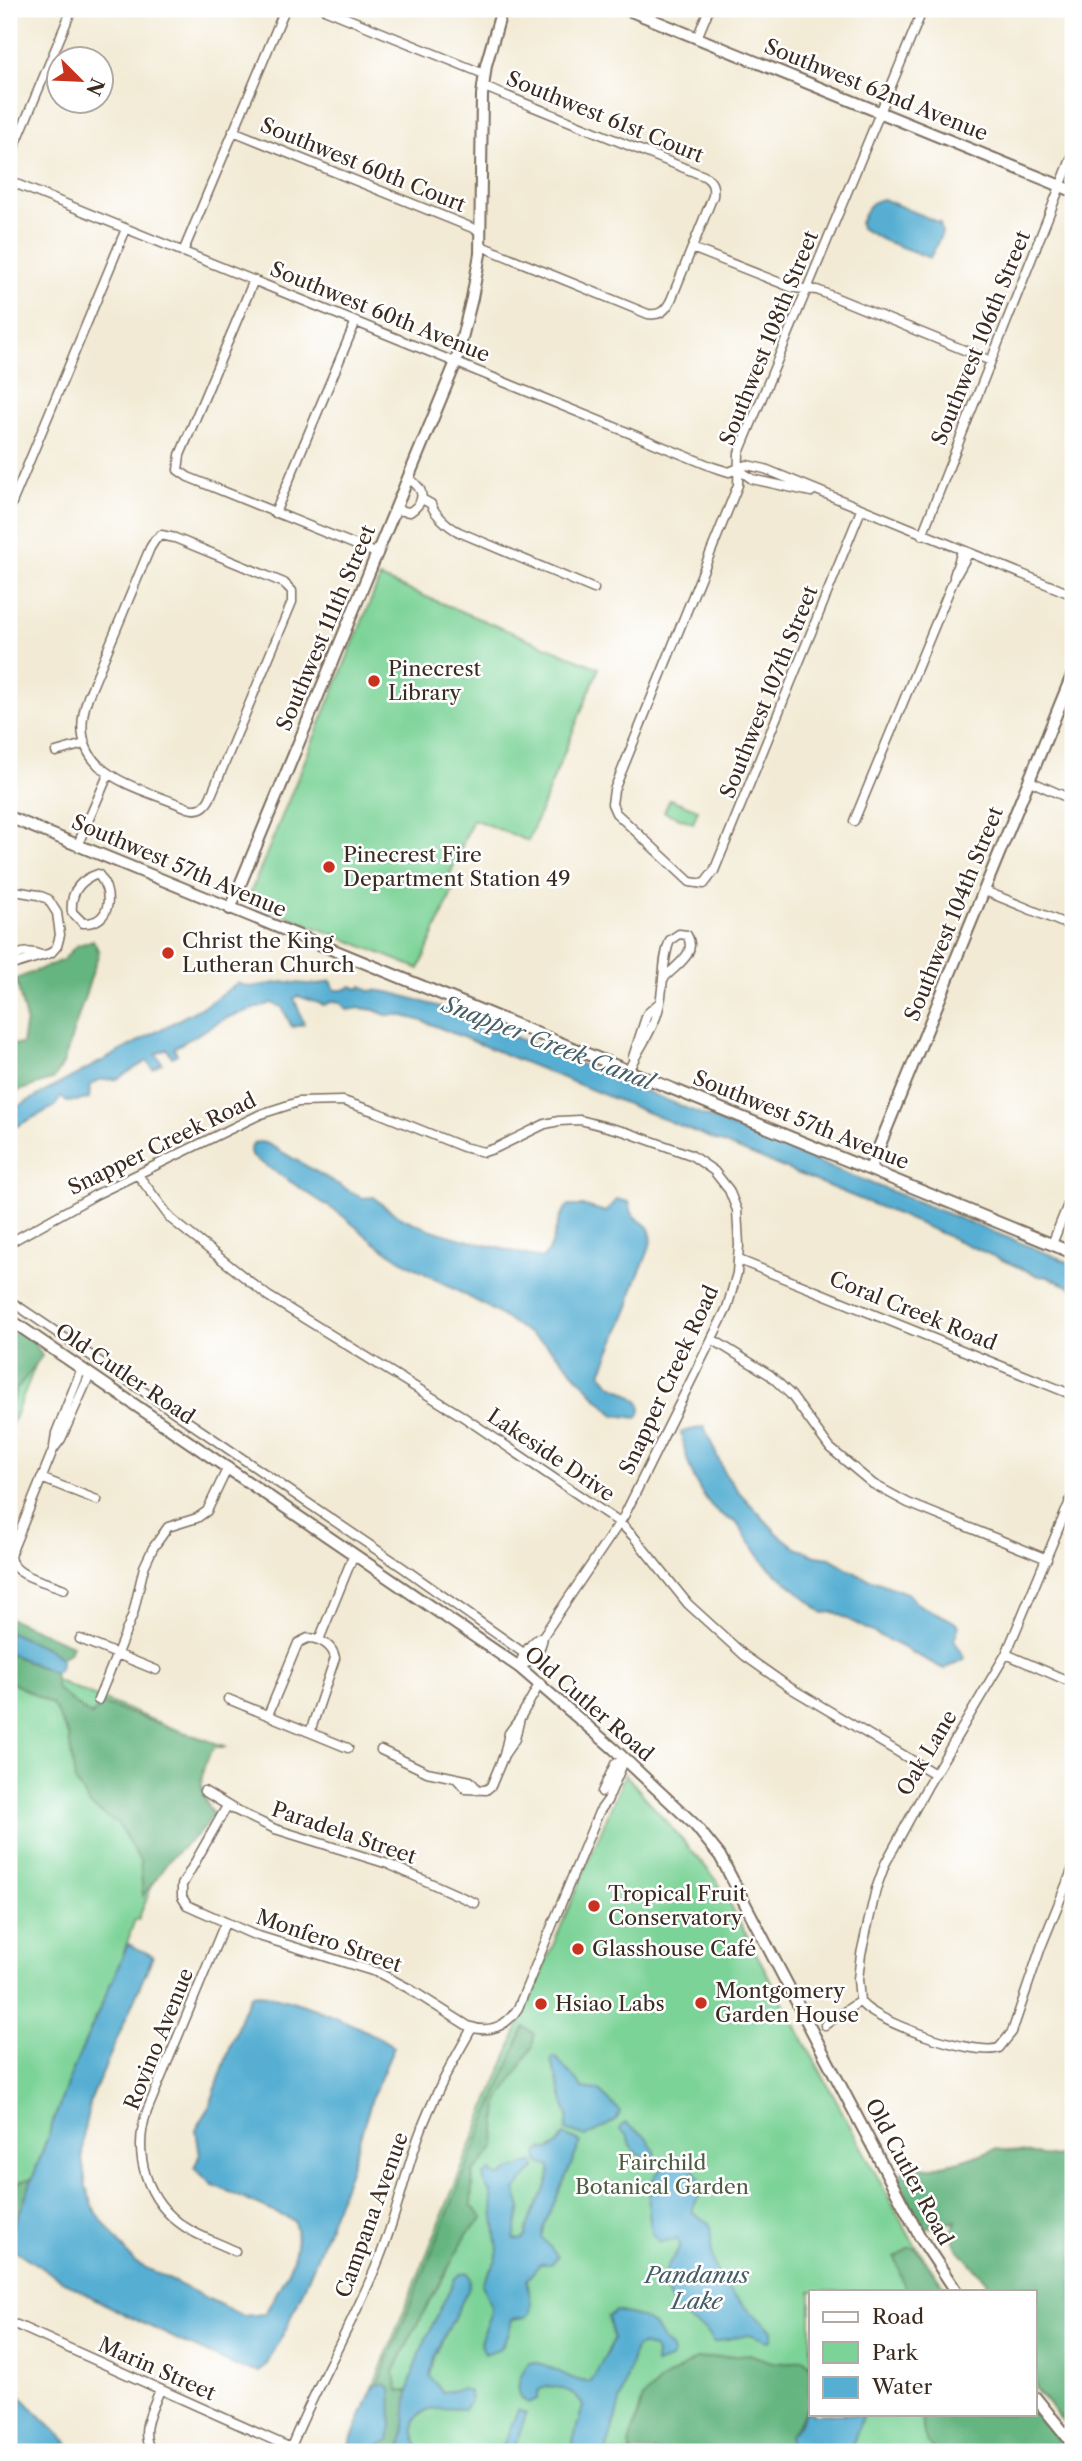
<svg xmlns="http://www.w3.org/2000/svg" width="1082" height="2461" font-family="'Libre Caslon Text',serif">
	<rect width="100%" height="100%" fill="#fff"/>
	<filter id="ink" filterUnits="userSpaceOnUse"><feTurbulence type="fractalNoise" baseFrequency=".0143" numOctaves="2"/><feDisplacementMap in="SourceGraphic" scale="14" xChannelSelector="R" yChannelSelector="G"/><feConvolveMatrix kernelMatrix="1 2 1 2 8 2 1 2 1" color-interpolation-filters="sRGB"/></filter>
	<filter id="wash" filterUnits="userSpaceOnUse"><feTurbulence type="fractalNoise" baseFrequency=".00686" numOctaves="4" result="noise"/><feDisplacementMap in="SourceGraphic" scale="28" xChannelSelector="R" yChannelSelector="G"/><feGaussianBlur stdDeviation="1.57" result="paint"/><feColorMatrix in="noise" values="0 0 0 0 0 0 0 0 0 0 0 0 0 0 0 0 0 1.4 0 .05"/><feComposite in="paint" operator="in"/></filter>
	<g filter="url(#wash)">
		<rect width="100%" height="100%" fill="#f2ead4"/>
		<path fill="#7cd397" stroke="#5c7e5a" stroke-width="2" d="M380,578L599,668L528,841L473,819L448,879L456,883L419,969L253,902L250,894Z
			M670,799L698,810L693,823L664,812Z
			M9,1333L40,1354L9,1431Z
			M9,1653L54,1673L55,1680L209,1743L138,1920L135,1919L122,1958L69,2079L32,2179L27,2180L9,2224Z
			M625,1774L716,1879L910,2237L947,2291H811V2414H1033L1062,2452H347L517,2031Z"/>
		<path fill="#65b580" stroke="#50704f" stroke-width="2" d="M93,940L99,952L63,1064L54,1079L9,1094V1045L22,1044L26,1020L16,979L63,960L76,946Z
			M9,1326L34,1342L42,1356L16,1390L9,1410Z
			M9,1618L72,1645L69,1653L61,1658L46,1648L9,1632Z
			M9,1653L54,1673L57,1689L91,1716L102,1704L227,1747H215C197,1770 198,1791 213,1815L204,1828L171,1858L143,1896L140,1861L118,1824L90,1805L75,1781L69,1737L53,1705L9,1681Z
			M524,2027L534,2034L533,2046L498,2103L495,2147L473,2172L471,2205L483,2218L468,2232L410,2338L394,2372L399,2391H408V2403L401,2452H369L370,2448L389,2441L392,2426L391,2389L386,2385L378,2384Z
			M1073,2148V2433L1035,2389V2291H988L986,2281L957,2248L950,2233L956,2221L925,2229L919,2225L899,2178L904,2170L913,2166L928,2168L961,2161L995,2149L1056,2157Z
			M32,2179L22,2207L9,2234C9,2211 2,2181 32,2179Z
			M910,2247L915,2248L947,2291H906L895,2258Z
			M750,2354C771,2363 780,2366 803,2359L811,2367L809,2406L789,2437L802,2444L833,2452H631L629,2444L643,2398L659,2382L696,2359Z
			M1035,2412L1068,2452H939C923,2444 922,2430 923,2414H1035Z"/>
		<path fill="#56afd3" stroke="#486c78" stroke-width="2" d="M883,199L940,223L942,233L930,258L883,240L861,228L860,223C866,211 869,201 883,199Z
			M331,981L335,990H344L352,986L358,989L362,986L369,991C384,987 426,1004 445,1008L792,1152L1046,1253L1073,1264V1288L1048,1277L1039,1276L899,1215L423,1021L399,1015H386L374,1010L360,1008L347,1010L340,1002L334,1001L324,1005L298,996L294,998L304,1024L292,1027L282,1007L272,1003L226,1018L174,1048L177,1054L172,1057L167,1049L156,1054L162,1063L153,1069L147,1061L117,1079L99,1080L90,1086L89,1099L67,1102L61,1097L54,1107L9,1130V1111L206,1005L238,983L249,987L285,982L317,985Z
			M260,1142L268,1144L355,1194L363,1198L374,1197C408,1234 493,1244 541,1259C558,1247 552,1221 568,1206H585L606,1212L617,1199L629,1202C630,1207 631,1213 635,1217C640,1222 648,1224 650,1231C656,1251 630,1280 630,1304L601,1373C605,1378 608,1383 614,1386C625,1393 651,1401 637,1418L615,1415L597,1398L560,1357L544,1343L486,1306L409,1265L375,1243L343,1216L251,1156L250,1150L254,1143Z
			M704,1427L725,1474L738,1491L777,1533L796,1548L816,1556L830,1558L859,1575L909,1594C915,1609 948,1614 959,1626L954,1640L965,1658L944,1669L834,1612L823,1613L764,1563L736,1522C701,1510 687,1465 681,1432Z
			M9,1632L46,1648L61,1658V1664L58,1671L54,1673L9,1653Z
			M128,1944L153,1956L91,2099L84,2129L82,2157L86,2187L96,2213L134,2262L243,2316L265,2314C279,2286 305,2253 294,2221L213,2185L195,2169L200,2156L196,2130L209,2108L242,2013L251,1995C275,1988 374,2031 394,2047L373,2095L349,2173L316,2260L289,2323L267,2364L259,2372L242,2369C162,2333 81,2297 9,2246V2234L22,2207L69,2079Z
			M553,2057L556,2058L583,2088L598,2090L621,2112L615,2121L586,2137L566,2130L568,2115L551,2060Z
			M625,2123L646,2137L656,2153L653,2158C641,2159 628,2148 628,2136L620,2130V2127Z
			M564,2135L581,2142L545,2224L542,2237L558,2257L551,2264H540L527,2279L531,2304L530,2313L526,2317L512,2319L509,2333L501,2348L485,2354L480,2342L490,2317L491,2307L482,2284L496,2260L498,2250L491,2193L485,2185L483,2176L491,2171L496,2176H502L507,2171L534,2162L535,2168L515,2190L521,2207L514,2239L522,2240L526,2236C527,2211 551,2193 550,2167L539,2163L537,2154L541,2149L549,2150L559,2143Z
			M682,2162C696,2167 706,2182 699,2196C696,2204 692,2204 693,2213L709,2223C713,2235 709,2252 714,2266C726,2295 750,2310 772,2330V2340L768,2341L750,2334L714,2342C707,2328 697,2327 685,2318C673,2309 662,2289 665,2274C667,2262 678,2255 680,2244L677,2239L659,2242L652,2234C649,2215 643,2184 661,2170C667,2166 676,2165 682,2162Z
			M468,2273L470,2279L468,2290L434,2357L430,2376L442,2392L463,2389L469,2392L470,2401L464,2409C443,2408 406,2404 415,2437C417,2445 417,2448 424,2452H401C407,2431 404,2409 409,2388C415,2355 441,2309 455,2278L460,2274Z
			M616,2311C631,2314 648,2318 657,2330C664,2340 660,2339 671,2347L673,2354L671,2359L655,2364L656,2352L653,2348L641,2345L635,2349L606,2452H570L583,2406C576,2392 554,2381 539,2390L537,2399L528,2403C511,2393 520,2375 529,2362C552,2362 567,2382 591,2382L614,2339L608,2317Z
			M378,2384L386,2385L391,2389L392,2426L389,2441L371,2448L369,2452H346L372,2390Z
			M9,2385L77,2452H9Z
			M811,2399V2414H863L850,2452C844,2452 838,2453 832,2452C819,2449 809,2440 796,2446L791,2444L789,2437L801,2421Z
			M518,2410L526,2414L515,2447L516,2452H500Z"/>
	</g>
	<g filter="url(#ink)">
		<g fill="none" stroke-linecap="round" stroke-linejoin="round">
			<defs>
				<path id="street" d="M324,9L484,74
					M697,38L709,9
					M233,131L480,231
					M9,160L72,9
					M9,181L713,467L729,472L747,465L765,469L1073,595
					M481,246L648,314C660,316 666,310 671,300L713,196C714,187 713,181 704,176L482,86
					M692,248L793,288L817,290L991,361
					M183,252L285,9
					M254,280L180,455L178,470L188,477L378,554
					M738,469L752,479L811,492
					M422,499L431,504C434,514 449,527 459,532L594,589
					M9,510L126,229
					M396,510L410,512C426,501 425,489 409,479
					M861,510L714,871L704,884L690,882L616,813L612,804L614,790L738,485L739,453L923,9
					M275,513L356,321
					M161,535L175,538L284,583L292,591V602L210,798C205,808 198,811 188,808C134,785 61,774 88,697L150,548L155,540Z
					M922,535L1073,154
					M954,576L962,551
					M56,752L84,744
					M1030,781L1073,800
					M854,821L954,579L968,554
					M78,844L108,775
					M98,874C113,891 113,924 83,923L72,912C70,892 80,880 98,874Z
					M9,890L38,895L48,899L57,913L60,935L57,946L51,953L9,966
					M985,891L1073,927
					M9,961C18,952 29,950 41,955
					M633,1057L647,1014L660,1002
					M629,1070C637,1050 652,1033 658,1011C665,988 661,962 670,940L679,934L687,935C698,954 676,965 664,978
					M138,1175L171,1219L268,1296L462,1416L620,1523L634,1537L688,1604L745,1656L789,1687L935,1774
					M9,1243L97,1194L261,1114L298,1102L343,1101L376,1112L463,1147L484,1152L496,1148L545,1124L559,1121L580,1120L626,1132L691,1155L714,1171L729,1190L737,1210L739,1245L737,1273L727,1308L624,1516L543,1636C531,1641 522,1655 519,1667
					M1052,1244L1073,1192
					M739,1260L1073,1395
					M9,1300L402,1567L525,1654
					M712,1339L770,1375L791,1395L830,1448L873,1484L908,1503L1047,1559
					M54,1447L56,1433L82,1368
					M41,1478L97,1500
					M64,1589C48,1582 11,1576 10,1556L53,1450L61,1439L90,1374
					M80,1639L156,1670
					M319,1640L354,1554
					M1006,1654L1073,1683
					M519,1667C531,1662 542,1650 543,1636
					M228,1699L348,1748
					M98,1700L133,1614L144,1567L153,1548L168,1527L197,1518L207,1511L228,1467
					M268,1715L298,1643L308,1638C320,1638 333,1646 335,1658L310,1732
					M520,1718L515,1739L504,1755L509,1733Z
					M520,1718L540,1683
					M381,1750L427,1772L456,1778
					M478,1790L470,1781L456,1778L466,1789L486,1790L491,1786L504,1755
					M204,1791L235,1810L275,1829L388,1864L475,1903
					M602,1792L615,1764L625,1759
					M227,1806L182,1885V1897L187,1905L252,1934L379,1973L408,1988L468,2026C489,2034 506,2027 518,2008L599,1812L607,1801L625,1759
					M225,1923L147,2111C132,2154 146,2201 185,2227C200,2237 219,2243 235,2251
					M860,2001L858,1979L861,1954L876,1889L885,1864L927,1787L1006,1654L1073,1494
					M860,2001C871,2021 975,2057 999,2048L1012,2032L1041,1947L1073,1868
					M825,2025L860,2001
					M9,2324L17,2325L291,2448
					M152,2452C138,2432 152,2410 160,2390
					M289,2452C315,2386 353,2325 379,2259C395,2220 404,2178 418,2138C432,2099 452,2063 472,2028"/>
				<path id="secondary" d="M626,9L1073,191
					M9,817L1073,1253
					M230,909L456,362L472,298L480,254L482,95L486,65L502,9
					M870,1169L1073,673
					M9,1319L519,1667L614,1749L695,1825L720,1856L920,2237L956,2291
					M1035,2397L1073,2444"/>
			</defs>
			<use href="#street" stroke="#7b6d5e" stroke-width="11"/>
			<use href="#secondary" stroke="#7b6d5e" stroke-width="14"/>
			<use href="#street" stroke="#fff" stroke-width="8"/>
			<use href="#secondary" stroke="#fff" stroke-width="10"/>
		</g>
	</g>
	<g fill="#c8321e" stroke="#fff" stroke-width="2.5">
		<circle cx="374" cy="681" r="7"/>
		<circle cx="329" cy="867" r="7"/>
		<circle cx="168" cy="953" r="7"/>
		<circle cx="594" cy="1906" r="7"/>
		<circle cx="578" cy="1949" r="7"/>
		<circle cx="701" cy="2003" r="7"/>
		<circle cx="541" cy="2004" r="7"/>
	</g>
	<g text-anchor="middle" stroke-width="5" stroke-linejoin="round" paint-order="stroke">
		<g font-size="21" fill="#3b2a1e" stroke="#fff">
			<text transform="translate(876 90) rotate(22)" y="7">Southwest 62nd Avenue</text>
			<text transform="translate(605 117) rotate(22)" y="7">Southwest 61st Court</text>
			<text transform="translate(363 165) rotate(22)" y="7">Southwest 60th Court</text>
			<text transform="translate(380 312) rotate(22)" y="7">Southwest 60th Avenue</text>
			<text transform="translate(769 338) rotate(-68)" y="7">Southwest 108th Street</text>
			<text transform="translate(981 338) rotate(-68)" y="7">Southwest 106th Street</text>
			<text transform="translate(326 628) rotate(-67)" y="7">Southwest 111th Street</text>
			<text transform="translate(769 692) rotate(-68)" y="7">Southwest 107th Street</text>
			<text transform="translate(179 866) rotate(23)" y="7">Southwest 57th Avenue</text>
			<text transform="translate(954 914) rotate(-68)" y="7">Southwest 104th Street</text>
			<text transform="translate(801 1120) rotate(22)" y="7">Southwest 57th Avenue</text>
			<text transform="translate(162 1144) rotate(-26)" y="7">Snapper Creek Road</text>
			<text transform="translate(913 1311) rotate(22)" y="7">Coral Creek Road</text>
			<text transform="translate(125 1374) rotate(34)" y="7">Old Cutler Road</text>
			<text transform="translate(669 1380) rotate(-65)" y="7">Snapper Creek Road</text>
			<text transform="translate(551 1455) rotate(34)" y="7">Lakeside Drive</text>
			<text transform="translate(589 1704) rotate(41)" y="7">Old Cutler Road</text>
			<text transform="translate(927 1753) rotate(-59)" y="7">Oak Lane</text>
			<text transform="translate(344 1833) rotate(19)" y="7">Paradela Street</text>
			<text transform="translate(329 1941) rotate(19)" y="7">Monfero Street</text>
			<text transform="translate(159 2039) rotate(-68)" y="7">Rovino Avenue</text>
			<text transform="translate(909 2172) rotate(62)" y="7">Old Cutler Road</text>
			<text transform="translate(372 2215) rotate(-70)" y="7">Campana Avenue</text>
			<text transform="translate(157 2369) rotate(24)" y="7">Marin Street</text>
		</g>
		<g font-size="21" fill="#3b2a1e" stroke="#fff" text-anchor="start">
			<text x="388" y="676">Pinecrest<tspan x="388" dy="24">Library</tspan></text>
			<text x="343" y="862">Pinecrest Fire<tspan x="343" dy="24">Department Station 49</tspan></text>
			<text x="182" y="948">Christ the King<tspan x="182" dy="24">Lutheran Church</tspan></text>
			<text x="608" y="1901">Tropical Fruit<tspan x="608" dy="24">Conservatory</tspan></text>
			<text x="592" y="1956">Glasshouse Café</text>
			<text x="715" y="1998">Montgomery<tspan x="715" dy="24">Garden House</tspan></text>
			<text x="555" y="2011">Hsiao Labs</text>
		</g>
		<g font-size="21" fill="#4e5d42" stroke="#fff">
			<text x="662" y="2170">Fairchild<tspan x="662" dy="24">Botanical Garden</tspan></text>
		</g>
		<g font-size="23" font-style="italic" fill="#465f66" stroke="#fff">
			<text transform="translate(548 1043) rotate(21)" y="8">Snapper Creek Canal</text>
			<text x="697" y="2283">Pandanus<tspan x="697" dy="26">Lake</tspan></text>
		</g>
	</g>
	<rect width="1082" height="2461" fill="none" stroke="#fff" stroke-width="35"/>
	<rect x="809" y="2290" width="228" height="126" fill="#ffffff" stroke="#b1aaa5" stroke-width="2"/>
	<rect x="823" y="2312" width="35" height="10" fill="#ffffff" stroke="#b1aaa5" stroke-width="2"/>
	<text x="872" y="2324" font-size="21" fill="#3b2a1e">Road</text>
	<rect x="823" y="2342" width="35" height="21" fill="#7cd397" stroke="#b1aaa5" stroke-width="2"/>
	<text x="872" y="2360" font-size="21" fill="#3b2a1e">Park</text>
	<rect x="823" y="2377" width="35" height="21" fill="#56afd3" stroke="#b1aaa5" stroke-width="2"/>
	<text x="872" y="2394" font-size="21" fill="#3b2a1e">Water</text>
	<g transform="translate(80 80) rotate(114)"><circle r="33" fill="#ffffff" stroke="#b1aaa5" stroke-width="2"/>
	<path d="M0-5L12 26L0 18L-12 26Z" fill="#c8321e"/>
	<text y="-10" font-size="19" font-weight="bold" text-anchor="middle" fill="#3b2a1e">N</text>
	</g>
</svg>
